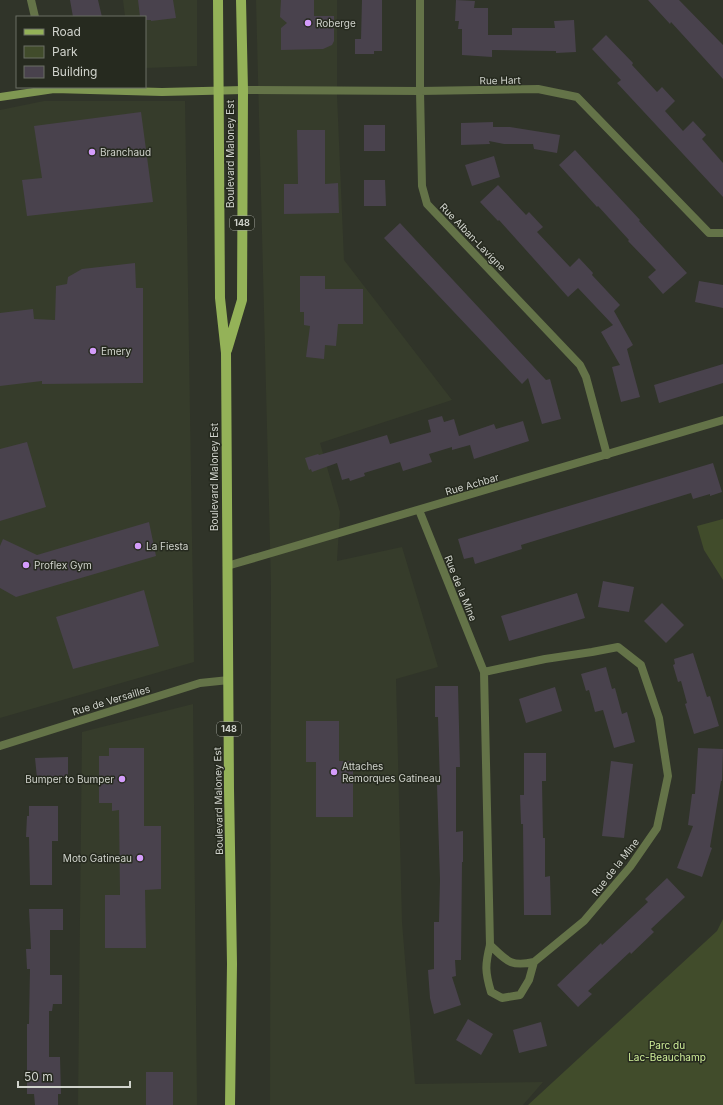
<svg xmlns="http://www.w3.org/2000/svg" width="723" height="1105" font-family="Inter,sans-serif">
	<rect width="100%" height="100%" fill="#303429"/>
	<path fill="#363c2b" d="M123,0H197V66L145,68V17H125Z
		M256,0H337V95L344,260L452,400L320,443L340,512L337,561L402,547L438,667L396,679L402,922L415,1084L543,1082L523,1105H270L271,583Z
		M44,101H185L194,662L0,718V110Z
		M193,704L197,1105H78L82,732Z"/>
	<path fill="#414c2b" d="M723,519V580L704,550L697,526Z
		M723,919V1105H528L717,931Z"/>
	<path fill="#49424d" d="M70,0H98L102,17H73Z
		M138,0H173L176,18L151,21V20H145V17H140Z
		M281,0H314V16H334V41L332,45L323,49L281,50V28L287,23L280,17Z
		M362,0H382V51H374V54H355V39H361Z
		M456,0L475,1L474,8H488V35H512V28H555L554,21L574,20L576,52L556,53V51L492,50V57L462,55V29H458L459,21H455Z
		M648,0H679L723,45V79L671,22L670,24Z
		M606,35L633,63L632,65L657,92L662,87L675,101L665,111L683,131L693,121L706,135L702,139L723,163V197L617,83L621,80L592,49Z
		M141,112L153,202L27,216L22,180L42,178L34,126Z
		M493,122V127H510L560,135L557,153L534,149L533,144H504L489,141L490,144L461,145V123Z
		M364,125H385V151H364Z
		M297,130H325V184L338,183L339,213L284,214V184H298Z
		M575,150L640,220L639,221L687,273L663,294L648,277L656,270L628,241L629,240L598,206L597,207L559,165Z
		M494,156L500,177L472,186L465,165Z
		M364,180H385L386,206H364Z
		M498,185L526,215L529,212L543,227L537,232L570,267L579,258L593,273L592,275L620,305L614,311L633,345L627,349L640,397L621,402L612,367L620,365L601,332L613,325L578,288L568,297L499,220L498,221L480,202Z
		M400,223L546,380L550,379L561,419L542,424L528,378L522,384L384,238Z
		M135,263L136,288H143V383L42,384V381L0,386V313L33,309L34,319L55,320L56,286L67,284L68,277L82,269Z
		M300,276H325V289H363V324H338L336,346L325,345L324,359L306,357L310,326L304,325V312H300Z
		M699,281L723,285V308L695,302Z
		M723,364V383L659,403L654,385Z
		M442,416L444,422L454,419L459,436L494,424L496,429L523,421L529,441L474,459L470,445L452,450V447L429,454L432,462L403,471L400,462L364,473L365,476L350,481L349,478L342,480L337,463L312,472L311,469L309,470L305,458L318,454L319,455L387,435L390,444L431,432L428,420Z
		M27,442L46,507L0,521V449Z
		M713,463L722,492L710,496V494L693,499L691,493L521,545L522,549L475,564L473,557L464,559L458,539Z
		M149,522L156,556L16,597L0,588V546L3,539L37,555Z
		M603,581L634,587L629,612L598,607Z
		M144,590L159,646L73,669L56,617Z
		M577,593L585,618L509,641L501,616Z
		M662,603L684,625L666,643L644,621Z
		M693,653L707,697L710,696L719,726L694,734L685,704L687,703L681,681L678,682L673,665L675,664L674,659Z
		M606,667L612,689L615,688L622,714L627,712L635,742L614,748L603,710L595,712L589,690L586,691L581,674Z
		M435,686H458L460,767H456V832L463,831V862H462L461,960H455L456,976L452,977L461,1005L434,1014L430,998L428,970L434,969V922H439L440,880L437,785H440L438,717H435Z
		M555,687L562,711L526,723L519,699Z
		M306,721H339V761H353V817H316V762H306Z
		M109,748H144V826H161V889L145,890L146,948H105V895H120L119,810L112,811V803H99V756H109Z
		M698,748L723,749L722,781H721L710,847L712,848L702,877L677,868L693,826L688,825L692,794H695Z
		M524,753H546V781H542L543,838H545V877L550,876L551,915H524L523,824H521L520,795H524Z
		M68,757V777L37,778L35,758Z
		M611,761L633,764L624,838L602,836Z
		M29,806H58V841H52V885H30L29,837H26L27,816H29Z
		M667,878L685,897L651,929L654,932L631,954L630,952L588,991L592,994L578,1007L557,985L601,943L602,945L648,902L645,899Z
		M29,909H63V930H50V975H62V1004H53L52,1011H49V1057H60L61,1094H58V1105H35L34,1094H27V1024H29L30,969H27L26,949H31Z
		M468,1019L493,1034L481,1055L456,1040Z
		M541,1022L547,1046L519,1053L513,1030Z
		M146,1072H173V1105H146Z"/>
	<g fill="none" stroke-linecap="round" stroke-linejoin="round">
		<path stroke="#647348" stroke-width="8" d="M31,0L35,17
			M420,0V91L422,186L427,204L580,365L586,377L607,455
			M243,90L420,91L538,89L577,97L709,233H723
			M419,510L484,672L490,945C485,965 485,972 491,992L502,998L520,995L529,980L534,962L584,921L630,867L657,828L668,776L659,718L641,665L618,647L592,652L545,659L484,672
			M227,566L723,420
			M0,746L200,683L229,680
			M490,945C507,961 510,967 534,962"/>
		<path stroke="#7f9752" stroke-width="8" d="M0,97L54,89L162,92L243,90"/>
		<path stroke="#94b258" stroke-width="10" d="M218,0L220,298L226,353L229,789L232,964L230,1105
			M227,350L242,300L243,90L241,0"/>
	</g>
	<g fill="#d49cfb" stroke="#262a1f" stroke-width="1.5">
		<circle cx="308" cy="23" r="4"/>
		<circle cx="92" cy="152" r="4"/>
		<circle cx="93" cy="351" r="4"/>
		<circle cx="138" cy="546" r="4"/>
		<circle cx="26" cy="565" r="4"/>
		<circle cx="334" cy="772" r="4"/>
		<circle cx="122" cy="779" r="4"/>
		<circle cx="140" cy="858" r="4"/>
	</g>
	<g text-anchor="middle" stroke-width="3" stroke-linejoin="round" paint-order="stroke">
		<g fill="#262a1f" stroke="#9da098" stroke-width="1">
			<rect x="230" y="216" width="24" height="14" rx="3"/>
			<rect x="217" y="722" width="24" height="14" rx="3"/>
		</g>
		<g font-size="9" font-weight="bold" fill="#d0d3cc">
			<text x="242" y="226">148</text>
			<text x="229" y="732">148</text>
		</g>
		<g font-size="10" fill="#d0d3cc" stroke="#262a1f" text-anchor="start">
			<text x="316" y="27">Roberge</text>
			<text x="100" y="156">Branchaud</text>
			<text x="101" y="355">Emery</text>
			<text x="146" y="550">La Fiesta</text>
			<text x="34" y="569">Proflex Gym</text>
			<text x="342" y="770">Attaches<tspan x="342" dy="12">Remorques Gatineau</tspan></text>
			<text x="114" y="783" text-anchor="end">Bumper to Bumper</text>
			<text x="132" y="862" text-anchor="end">Moto Gatineau</text>
		</g>
		<g font-size="10" fill="#d0d3cc" stroke="#262a1f">
			<text transform="translate(500 80) rotate(-1)" y="4">Rue Hart</text>
			<text transform="translate(230 154) rotate(-90)" y="4">Boulevard Maloney Est</text>
			<text transform="translate(473 237) rotate(46)" y="4">Rue Alban-Lavigne</text>
			<text transform="translate(214 477) rotate(-90)" y="4">Boulevard Maloney Est</text>
			<text transform="translate(472 484) rotate(-16)" y="4">Rue Achbar</text>
			<text transform="translate(461 588) rotate(68)" y="4">Rue de la Mine</text>
			<text transform="translate(111 700) rotate(-17)" y="4">Rue de Versailles</text>
			<text transform="translate(218 801) rotate(-91)" y="4">Boulevard Maloney Est</text>
			<text transform="translate(615 867) rotate(-52)" y="4">Rue de la Mine</text>
		</g>
		<g font-size="10" fill="#d0ef99" stroke="#262a1f">
			<text x="667" y="1049">Parc du<tspan x="667" dy="12">Lac-Beauchamp</tspan></text>
		</g>
	</g>
	<rect x="16" y="16" width="130" height="72" fill="#262a1f" stroke="#6a6e64"/>
	<rect x="24" y="29" width="20" height="6" fill="#94b258" stroke="#6a6e64"/>
	<text x="52" y="36" font-size="12" fill="#d0d3cc">Road</text>
	<rect x="24" y="46" width="20" height="12" fill="#414c2b" stroke="#6a6e64"/>
	<text x="52" y="56" font-size="12" fill="#d0d3cc">Park</text>
	<rect x="24" y="66" width="20" height="12" fill="#49424d" stroke="#6a6e64"/>
	<text x="52" y="76" font-size="12" fill="#d0d3cc">Building</text>
	<path d="M18 1081v6h112v-6" fill="none" stroke="#d0d3cc" stroke-width="2"/>
	<text x="24" y="1081" font-size="12" fill="#d0d3cc" stroke="#262a1f" stroke-width="3" paint-order="stroke">50 m</text>
</svg>
